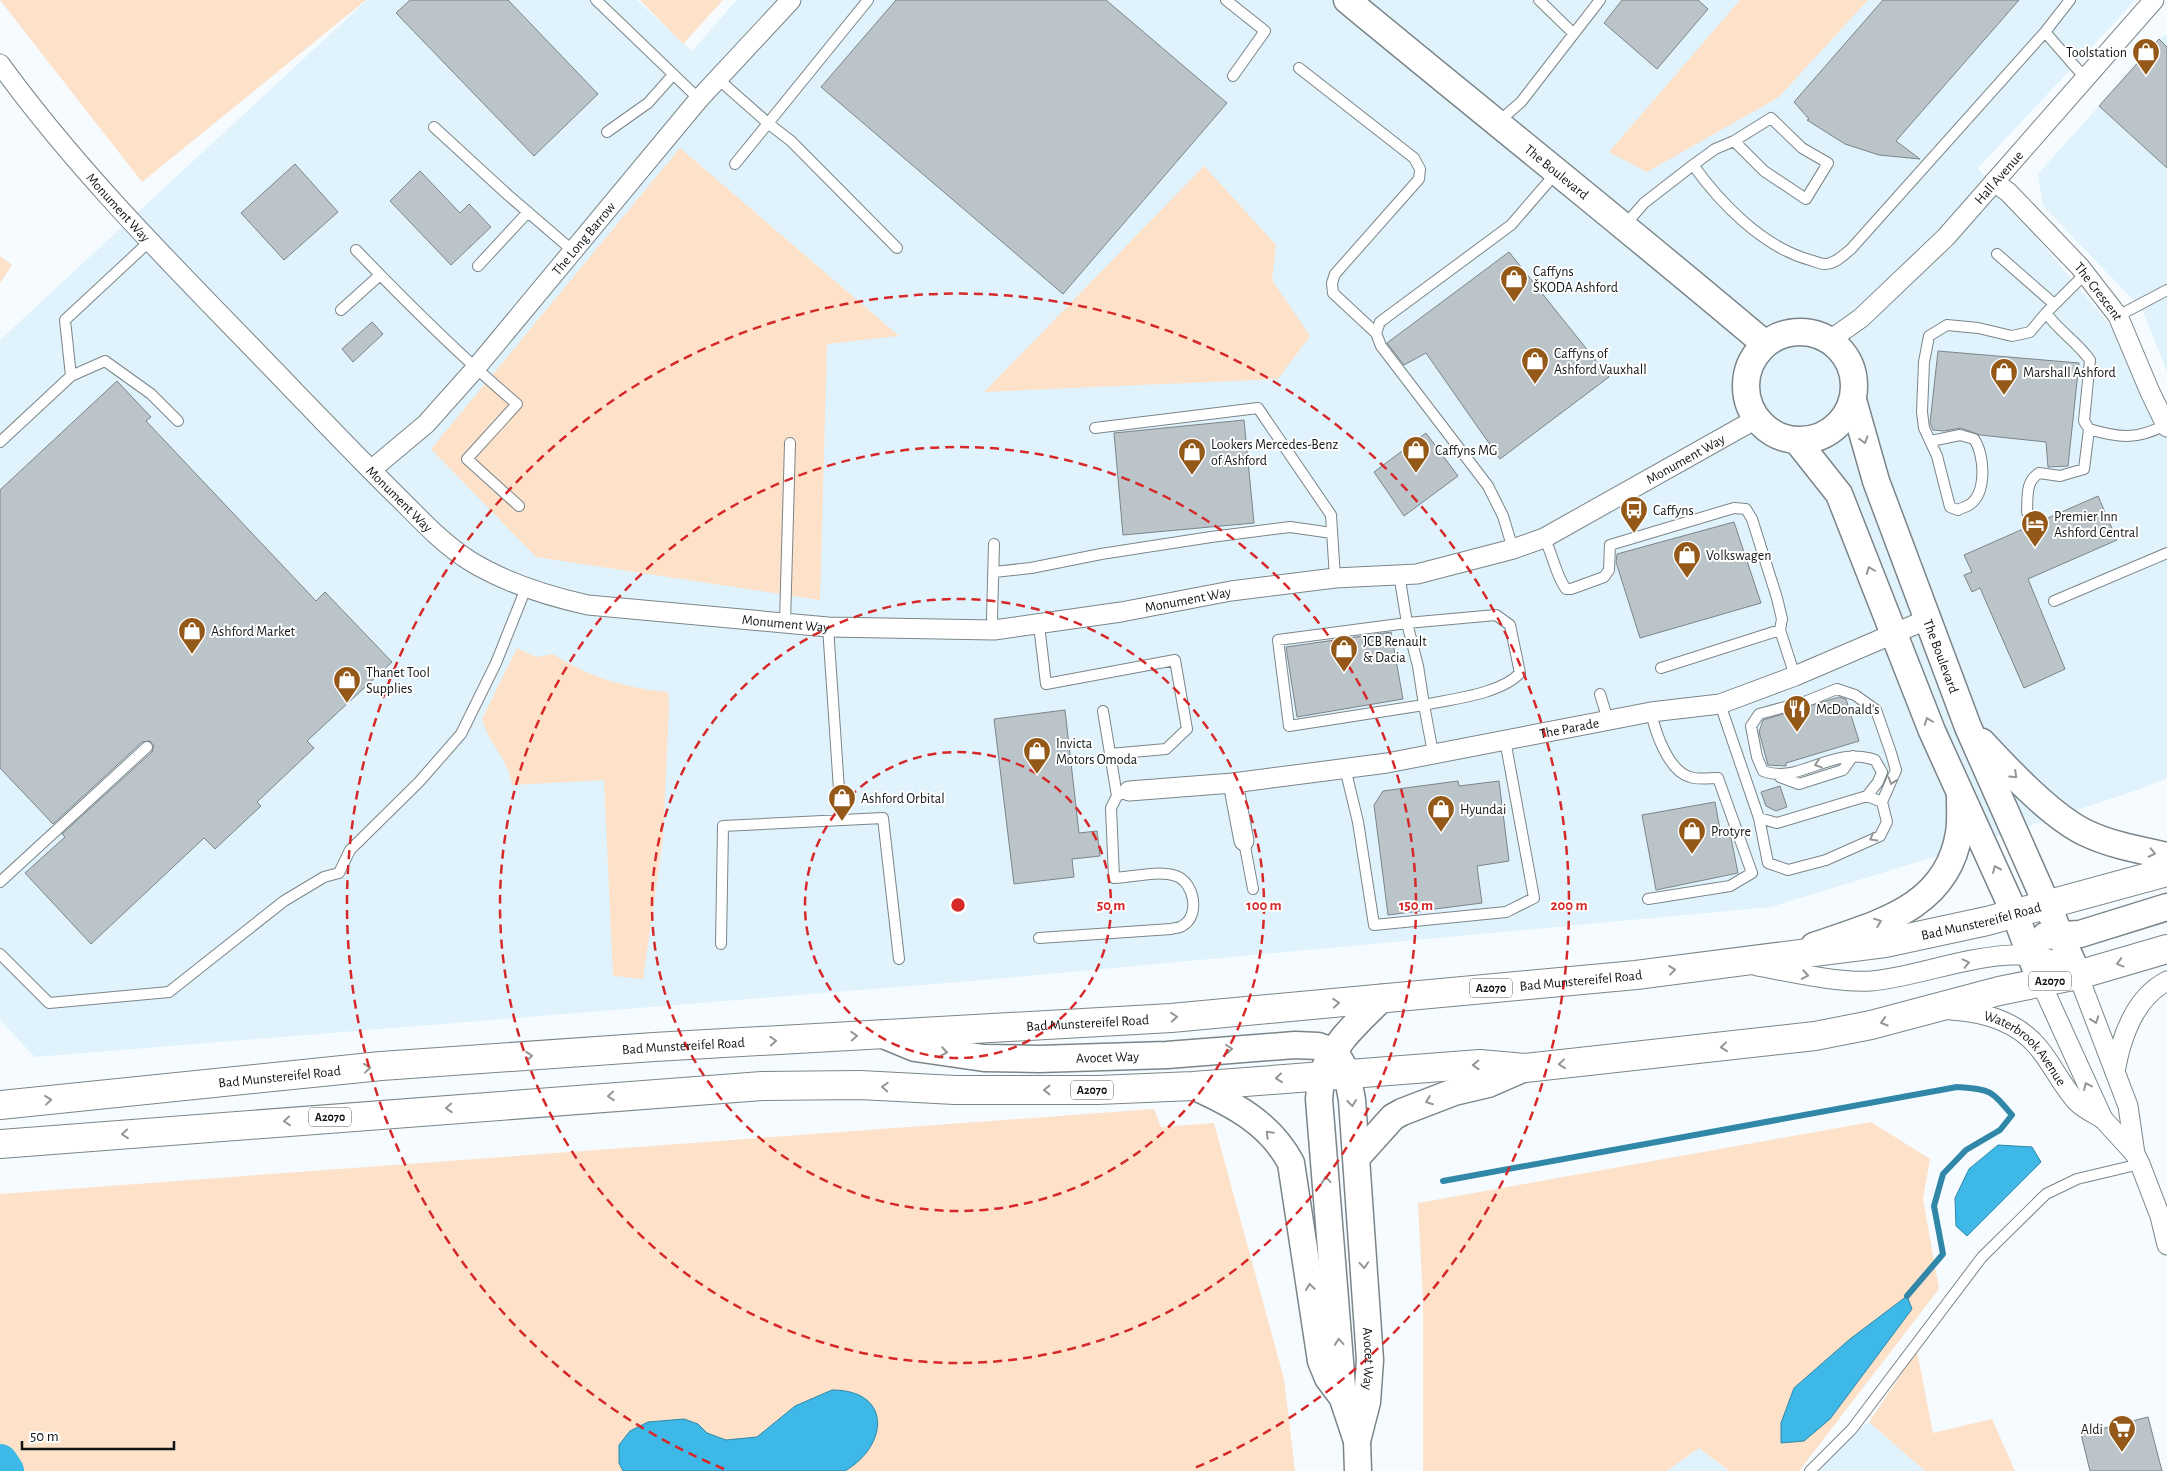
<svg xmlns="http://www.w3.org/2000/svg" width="2167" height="1471" font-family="'Alegreya Sans',sans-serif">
	<rect width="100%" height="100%" fill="#f5fbfe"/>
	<path fill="#e0f3fc" d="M367,0H637L692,51L737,0H2136L1978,168L2131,350L2167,414V778L2143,788L1960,849L1771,907L983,980L35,1057L0,1020V340Z
		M2165,35L2167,37V372L2142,309L2043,206L2038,174L2159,39Z
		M1869,1422L1925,1471H1802Z
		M1699,1448L1729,1471H1667Z"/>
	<path fill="#fde1c9" d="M0,0H366L142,182Z
		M640,0H723L683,44Z
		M1740,0H1868L1779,97L1647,172L1609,152Z
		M680,148L899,336L827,344L820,600L536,557L431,449Z
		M1204,166L1276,245L1272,280L1310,336L1278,379L984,392Z
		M0,256L12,265L0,283Z
		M517,648L536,657L553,654C588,677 626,688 668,692L669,707L663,839L643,979L613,976L604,780L512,785C509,760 488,743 482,719Z
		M1154,1109L1161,1127L1214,1123L1284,1379L1295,1471H0V1194Z
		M1871,1122L1930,1159L1923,1199L1939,1289L1799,1471H1729L1699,1448L1667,1471H1423V1300L1418,1203Z
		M1917,1351L1933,1433L1992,1419L2015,1471H1925L1869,1422Z"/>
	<path fill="#3eb8e7" stroke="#3087a8" d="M1998,1145L2032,1147L2041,1162L1967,1236L1956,1226L1955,1198L1969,1169Z
		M1907,1296L1912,1309L1830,1419L1804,1441L1781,1443V1423L1794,1388L1850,1339Z
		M832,1390C892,1390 889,1445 845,1471H623L619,1463V1445L630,1431L648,1422L684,1419L698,1424L707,1433L726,1440L757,1437L795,1406Z"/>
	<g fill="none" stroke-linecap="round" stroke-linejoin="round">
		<path stroke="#3087a8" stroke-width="6" d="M1443,1181L1957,1087C1991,1090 1990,1089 2012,1115L2000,1130L1966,1150L1943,1174L1934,1206L1943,1254L1907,1296"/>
		<path stroke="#3eb8e7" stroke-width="36" d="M0,1462L6,1471"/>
	</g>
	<path fill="#bbc5c9" stroke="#7b8489" d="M410,0H508L598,94L534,156L396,13Z
		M896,0H1106L1227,103L1063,294L821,87Z
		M1622,0H1698L1708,9L1657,69L1604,23Z
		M1883,0H2019L1896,141L1920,159L1879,155L1845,144L1807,120L1809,119L1794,102Z
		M2159,39L2167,47V168L2099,106Z
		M295,164L338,212L284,260L241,213Z
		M420,171L460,213L469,204L491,227L451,265L390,201Z
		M1509,252L1609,377L1500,459L1426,353L1404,365L1387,343Z
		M372,322L383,334L353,362L342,349Z
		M1938,351L2079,363L2068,466L2048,467L2046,442L1980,435L1961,428L1944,431L1933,430L1930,423Z
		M117,381L151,417L146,421L316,601L325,592L392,662L307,741L314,748L257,802L261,806L215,849L204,838L91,944L25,873L65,837L62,834L152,752L154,746L150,741L142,742L53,824L0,768V490Z
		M1244,420L1254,523L1123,535L1114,433Z
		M1426,433L1458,476L1404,516L1374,472Z
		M2098,496L2117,540L2028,579L2065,669L2024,688L1980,588L1972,592L1964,575L1972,572L1964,555Z
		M1734,522L1761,603L1640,638L1616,562L1617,554Z
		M1391,632L1403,699L1297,717L1286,647Z
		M1839,697L1846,699L1859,741L1786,763V766L1768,765L1759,732L1763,720Z
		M1065,710L1079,833L1097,831L1100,856L1072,859L1074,877L1014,884L994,719Z
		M1458,781L1459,786L1499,781L1509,861L1477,866L1482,903L1388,915L1374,805L1383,791Z
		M1780,786L1787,807L1776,811L1766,806L1761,792Z
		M1715,802L1721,835L1730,833L1738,873L1656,890L1642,815Z
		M2148,1417L2162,1471H2090L2081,1434Z"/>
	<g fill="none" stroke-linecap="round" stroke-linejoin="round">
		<defs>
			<path id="lane" d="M596,0L699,99
				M1226,0L1265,31L1233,76
				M1539,0L1573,33
				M2045,32L2070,0
				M1299,68L1414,158L1420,169L1419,179L1335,274L1332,283L1333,293L1376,333
				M718,79L769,124L791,141L897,248
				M1497,123L1521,102L1600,0
				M434,127L508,195L572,250
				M607,132L648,103L672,76
				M735,164L868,0
				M1693,165L1715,149L1734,141L1771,118L1802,148L1828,163L1806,199L1764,171L1734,141
				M1625,225L1644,203L1693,165C1721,204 1763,247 1810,260C1814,261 1820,264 1825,264C1835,264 1844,255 1851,249L2045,32L2086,79
				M356,250C408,304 460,356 517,404L467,459L519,506
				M1997,254L2054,304
				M478,266L528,212
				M341,310L380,275
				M2046,313C2059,331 2077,342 2090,360L2084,421L2089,429C2119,438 2137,440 2165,425
				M2118,316L2167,290
				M71,376L105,361L151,394L178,421
				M1095,428L1258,408L1331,515L1335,578
				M1931,441L1960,435L1974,439C1985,455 1987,494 1969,505C1966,507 1961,508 1958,510L1950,507L1937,456L1924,428L1922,412L1924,362L1929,336L1947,325L1978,328L2012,336L2030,332L2046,313L2086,273
				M0,442L71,376L65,320L151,240
				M2027,512C2028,497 2025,482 2039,473L2060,476L2084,469L2089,429
				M1544,538C1553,554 1555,574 1566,589H1571L1604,577L1609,570L1610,545L1734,508L1746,509L1752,519L1777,598L1782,619L1780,630L1795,676
				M1513,549L1503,516L1488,486L1381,346L1376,333L1380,322L1511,225L1556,173
				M994,572L1031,568L1101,554L1211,537L1290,527L1332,533
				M1399,574L1407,623L1496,615L1510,625L1520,673C1501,694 1452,699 1424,705L1433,753
				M2054,601L2167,553
				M785,623L790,443
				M1407,623L1418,666L1424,705L1289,726L1278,640Z
				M1039,625L1046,684L1175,660L1187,729L1166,749L1110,754
				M828,627L841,819
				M994,630L992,618L994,544
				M1661,668L1780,630
				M1600,694L1608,720
				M1720,704L1759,818L1768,863L1788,870L1826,860L1880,836L1887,822L1882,802L1867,796L1777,823L1759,818
				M1103,711L1117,796
				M1345,768L1358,822L1374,925L1506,912L1534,898L1505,740
				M1780,777L1799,784L1843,770L1853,756
				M1867,796L1878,782L1882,772L1875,760C1831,745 1800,785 1763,771L1757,757L1751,726L1759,714L1807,701L1837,689L1855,695L1876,710L1891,753L1896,770L1882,802
				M1244,841L1253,889
				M0,882L147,747
				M1648,899L1730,886L1752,873L1718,778C1709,778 1698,780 1690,777C1668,771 1655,731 1651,712
				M1039,938L1171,929C1174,928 1180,928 1182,926C1201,916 1194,882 1176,876C1158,870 1133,877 1114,878L1111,808L1117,796L1129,791
				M721,944L723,826L883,818L899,959
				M0,954L49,1003L169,992L284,901L324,877L339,873L350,850L419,782L461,734L496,663L526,588
				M1810,1471L1852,1429L1982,1257L2046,1194L2077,1179L2140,1164"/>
			<g id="street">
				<path id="s1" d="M0,64C87,184 195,287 297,394C331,429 365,465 400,499C422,521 443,544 470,561C506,583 547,596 588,605L828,627L994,630L1121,612L1231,591L1335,578L1417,574L1513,549L1544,538L1756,419"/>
				<path id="s2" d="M1994,182L2008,192L2080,267L2118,316L2150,392L2167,427"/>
				<path id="s3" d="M1830,340L1861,318L1946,237L2154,0"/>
				<path id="s4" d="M371,470L426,424L475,369L699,99L791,0"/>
				<path d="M1233,783L1244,841"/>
				<path id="s5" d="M1129,791L1233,783L1387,763L1651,712L1720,704L1795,676L1928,619"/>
				<path d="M1757,966C1791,972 1837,983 1871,981C1933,976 2026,929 2078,975L2128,1106L2135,1154"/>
				<path d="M2041,983L2103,1119L2135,1154L2140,1164L2160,1216L2167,1245"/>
				<path id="s6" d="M1951,1010C1983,1012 2015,1020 2037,1046C2052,1063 2061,1085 2077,1102C2084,1109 2095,1114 2103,1119"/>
				<path d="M2115,1072C2121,1038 2134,998 2167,981"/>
			</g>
			<g id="secondary">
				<path id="s7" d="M1347,0C1486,115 1627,227 1765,344"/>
				<circle cx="1800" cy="386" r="54"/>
				<path id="s8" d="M1853,400L1876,481L1968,727L2078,975"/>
				<path d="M1797,441L1839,494L1932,731L2015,914L2041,983"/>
				<path d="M1982,742C2008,770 2052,817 2086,833C2111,845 2140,850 2167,856"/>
				<path d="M2045,936L2080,934L2167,907"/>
				<path d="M1814,946C1876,924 1947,909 1959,833C1961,822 1960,810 1960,798"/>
				<path id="s9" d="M881,1034L915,1048L984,1058L1039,1059L1167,1055L1295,1045L1318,1046L1335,1052L1347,1073L1352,1100L1370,1360L1367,1402L1357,1441L1358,1471"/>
				<path d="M1193,1086C1233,1104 1270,1123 1291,1163L1321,1361L1328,1378L1340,1394"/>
				<path d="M1357,1157L1393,1117L1402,1112L1454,1092L1488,1084L1525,1068"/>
				<path d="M1357,1441L1343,1399L1319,1099C1320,1092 1320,1083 1322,1076C1331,1045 1360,1020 1382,998"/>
			</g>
			<g id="highway">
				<path id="s10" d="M0,1105L381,1066L654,1047L1171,1018L1636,975L1885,943L1987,921L2167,872"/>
				<path d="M0,1144L762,1086L860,1085L955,1090H1098L1193,1086L1480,1064L1525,1068L1815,1036L1871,1025L1999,991L2078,975L2167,949"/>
			</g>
		</defs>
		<use href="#lane" stroke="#7b8589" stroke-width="12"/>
		<use href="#street" stroke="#7b8589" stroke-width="21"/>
		<use href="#secondary" stroke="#7b8589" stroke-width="29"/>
		<use href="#highway" stroke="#7b8589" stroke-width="30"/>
		<use href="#lane" stroke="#fff" stroke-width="10"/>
		<use href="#street" stroke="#fff" stroke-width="19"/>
		<use href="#secondary" stroke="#fff" stroke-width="26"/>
		<use href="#highway" stroke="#fff" stroke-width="28"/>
	</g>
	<defs><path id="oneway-chevron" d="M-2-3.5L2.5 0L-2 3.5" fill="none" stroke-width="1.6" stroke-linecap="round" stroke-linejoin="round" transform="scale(1.25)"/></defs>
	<g stroke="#949696">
		<use href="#oneway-chevron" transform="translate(1864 440) rotate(74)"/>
		<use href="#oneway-chevron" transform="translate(1870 570) rotate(-111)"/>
		<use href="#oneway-chevron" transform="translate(1928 721) rotate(-111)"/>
		<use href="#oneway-chevron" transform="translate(1818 764) rotate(162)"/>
		<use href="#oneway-chevron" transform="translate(2014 775) rotate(43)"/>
		<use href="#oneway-chevron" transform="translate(1892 781) rotate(109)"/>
		<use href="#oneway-chevron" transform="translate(1873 838) rotate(150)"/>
		<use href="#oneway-chevron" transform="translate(2152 853) rotate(12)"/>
		<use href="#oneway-chevron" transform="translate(1996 869) rotate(-114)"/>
		<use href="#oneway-chevron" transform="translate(1878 922) rotate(-21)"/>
		<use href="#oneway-chevron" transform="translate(1966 963) rotate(-13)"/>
		<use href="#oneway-chevron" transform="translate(2120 963) rotate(165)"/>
		<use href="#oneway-chevron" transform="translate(1672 970) rotate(-7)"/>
		<use href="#oneway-chevron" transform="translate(1805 975) rotate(10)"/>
		<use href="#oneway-chevron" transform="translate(1336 1003) rotate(-5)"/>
		<use href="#oneway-chevron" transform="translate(1174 1017) rotate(-5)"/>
		<use href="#oneway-chevron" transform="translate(2095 1020) rotate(70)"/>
		<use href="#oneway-chevron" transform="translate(1884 1022) rotate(164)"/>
		<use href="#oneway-chevron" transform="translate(854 1036) rotate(-4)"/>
		<use href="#oneway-chevron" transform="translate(773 1041) rotate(-3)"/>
		<use href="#oneway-chevron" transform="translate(1724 1047) rotate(174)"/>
		<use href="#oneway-chevron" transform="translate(1229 1049) rotate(-5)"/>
		<use href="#oneway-chevron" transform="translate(944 1052) rotate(9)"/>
		<use href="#oneway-chevron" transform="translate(529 1056) rotate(-4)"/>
		<use href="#oneway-chevron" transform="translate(1562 1064) rotate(174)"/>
		<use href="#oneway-chevron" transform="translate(1476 1065) rotate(178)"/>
		<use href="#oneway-chevron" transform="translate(367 1068) rotate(-6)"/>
		<use href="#oneway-chevron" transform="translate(1279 1078) rotate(174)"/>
		<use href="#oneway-chevron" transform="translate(2087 1086) rotate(-115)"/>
		<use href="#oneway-chevron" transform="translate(885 1087) rotate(-177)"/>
		<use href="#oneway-chevron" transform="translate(1047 1090) rotate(180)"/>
		<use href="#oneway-chevron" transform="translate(611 1096) rotate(176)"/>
		<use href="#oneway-chevron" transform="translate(48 1100) rotate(-6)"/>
		<use href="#oneway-chevron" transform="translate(1429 1101) rotate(159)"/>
		<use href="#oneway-chevron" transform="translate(1352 1103) rotate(83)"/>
		<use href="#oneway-chevron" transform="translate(449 1108) rotate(176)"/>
		<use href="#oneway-chevron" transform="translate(287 1121) rotate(175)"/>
		<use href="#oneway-chevron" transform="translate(125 1134) rotate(175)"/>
		<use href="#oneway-chevron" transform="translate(1269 1134) rotate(-135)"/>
		<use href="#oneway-chevron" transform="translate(1326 1180) rotate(-95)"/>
		<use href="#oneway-chevron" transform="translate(1364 1265) rotate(86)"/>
		<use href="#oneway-chevron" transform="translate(1310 1287) rotate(-97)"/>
		<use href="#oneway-chevron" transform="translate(1339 1342) rotate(-95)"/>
	</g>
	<g fill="none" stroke="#d62828" stroke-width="2.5" stroke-dasharray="9 6">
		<circle cx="958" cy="905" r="153"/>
		<circle cx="958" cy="905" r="306"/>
		<circle cx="958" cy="905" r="458"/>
		<path d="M724 1469A611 611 0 1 1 1192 1469"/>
	</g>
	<defs>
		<symbol id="shop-pin" viewBox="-11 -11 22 30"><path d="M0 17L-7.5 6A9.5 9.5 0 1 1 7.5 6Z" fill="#945918" stroke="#fff"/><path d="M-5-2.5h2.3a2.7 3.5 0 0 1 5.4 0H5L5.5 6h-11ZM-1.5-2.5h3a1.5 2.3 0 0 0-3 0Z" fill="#fff"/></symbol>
		<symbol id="bus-pin" viewBox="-11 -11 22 30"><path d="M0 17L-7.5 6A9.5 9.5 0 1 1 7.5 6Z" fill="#945918" stroke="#fff"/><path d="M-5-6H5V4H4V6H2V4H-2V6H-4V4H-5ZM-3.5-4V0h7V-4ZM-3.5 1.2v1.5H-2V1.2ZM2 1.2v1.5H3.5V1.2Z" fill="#fff"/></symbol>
		<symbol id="hotel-pin" viewBox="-11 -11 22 30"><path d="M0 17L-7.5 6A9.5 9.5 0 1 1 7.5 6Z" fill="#945918" stroke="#fff"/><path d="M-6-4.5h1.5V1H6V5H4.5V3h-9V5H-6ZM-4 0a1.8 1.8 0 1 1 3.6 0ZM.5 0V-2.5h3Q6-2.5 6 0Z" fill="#fff"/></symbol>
		<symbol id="restaurant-pin" viewBox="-11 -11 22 30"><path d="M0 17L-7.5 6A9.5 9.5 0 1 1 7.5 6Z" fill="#945918" stroke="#fff"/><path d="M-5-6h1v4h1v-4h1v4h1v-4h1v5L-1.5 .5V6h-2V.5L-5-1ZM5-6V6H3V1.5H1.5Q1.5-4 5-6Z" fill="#fff"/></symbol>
		<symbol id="supermarket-pin" viewBox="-11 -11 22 30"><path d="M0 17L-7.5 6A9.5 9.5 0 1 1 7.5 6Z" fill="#945918" stroke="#fff"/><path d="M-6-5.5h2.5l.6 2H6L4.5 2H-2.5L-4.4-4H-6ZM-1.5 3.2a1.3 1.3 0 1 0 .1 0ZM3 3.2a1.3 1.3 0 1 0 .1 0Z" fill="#fff"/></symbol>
	</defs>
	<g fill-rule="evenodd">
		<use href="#shop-pin" x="2130" y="36" width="32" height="43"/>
		<use href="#shop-pin" x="1498" y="263" width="32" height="43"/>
		<use href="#shop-pin" x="1519" y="345" width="32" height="43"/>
		<use href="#shop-pin" x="1988" y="356" width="32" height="43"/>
		<use href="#shop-pin" x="1400" y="434" width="32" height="43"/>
		<use href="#shop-pin" x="1176" y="436" width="32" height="43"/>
		<use href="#bus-pin" x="1618" y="494" width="32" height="43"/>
		<use href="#hotel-pin" x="2019" y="508" width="32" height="43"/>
		<use href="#shop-pin" x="1671" y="539" width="32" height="43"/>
		<use href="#shop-pin" x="176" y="615" width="32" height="43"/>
		<use href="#shop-pin" x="1328" y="633" width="32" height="43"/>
		<use href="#shop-pin" x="331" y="664" width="32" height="43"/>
		<use href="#restaurant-pin" x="1781" y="693" width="32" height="43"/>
		<use href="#shop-pin" x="1021" y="735" width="32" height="43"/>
		<use href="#shop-pin" x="826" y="782" width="32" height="43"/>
		<use href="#shop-pin" x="1425" y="793" width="32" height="43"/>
		<use href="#shop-pin" x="1676" y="815" width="32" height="43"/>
		<use href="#supermarket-pin" x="2106" y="1413" width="32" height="43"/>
	</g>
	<g text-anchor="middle" stroke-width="4" stroke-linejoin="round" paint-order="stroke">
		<g fill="#fff" stroke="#585b5c" stroke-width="1">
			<rect x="2029" y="971.5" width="42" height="19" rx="4"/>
			<rect x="1470" y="978.5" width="42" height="19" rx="4"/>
			<rect x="1071" y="1080.5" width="42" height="19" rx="4"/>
			<rect x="309" y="1107.5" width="42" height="19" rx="4"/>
		</g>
		<g font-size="12" font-weight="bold" fill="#111516">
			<text x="2050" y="985">A2070</text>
			<text x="1491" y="992">A2070</text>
			<text x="1092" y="1094">A2070</text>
			<text x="330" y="1121">A2070</text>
		</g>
		<g font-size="14" fill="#111516" stroke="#fff" text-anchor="start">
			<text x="2127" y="57" text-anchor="end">Toolstation</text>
			<text x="1533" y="276">Caffyns<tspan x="1533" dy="16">ŠKODA Ashford</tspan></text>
			<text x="1554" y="358">Caffyns of<tspan x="1554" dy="16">Ashford Vauxhall</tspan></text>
			<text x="2023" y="377">Marshall Ashford</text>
			<text x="1211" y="449">Lookers Mercedes-Benz<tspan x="1211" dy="16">of Ashford</tspan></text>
			<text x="1435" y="455">Caffyns MG</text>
			<text x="1653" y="515">Caffyns</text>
			<text x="2054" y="521">Premier Inn<tspan x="2054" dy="16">Ashford Central</tspan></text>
			<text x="1706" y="560">Volkswagen</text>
			<text x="211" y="636">Ashford Market</text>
			<text x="1363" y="646">JCB Renault<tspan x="1363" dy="16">&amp; Dacia</tspan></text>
			<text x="366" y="677">Thanet Tool<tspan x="366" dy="16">Supplies</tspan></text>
			<text x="1816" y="714">McDonald's</text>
			<text x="1056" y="748">Invicta<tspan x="1056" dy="16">Motors Omoda</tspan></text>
			<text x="861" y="803">Ashford Orbital</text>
			<text x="1460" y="814">Hyundai</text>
			<text x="1711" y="836">Protyre</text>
			<text x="2103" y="1434" text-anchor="end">Aldi</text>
		</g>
		<g font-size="14" fill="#111516" stroke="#fff">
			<text dy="5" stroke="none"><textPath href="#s7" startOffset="271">The Boulevard</textPath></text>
			<text dy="5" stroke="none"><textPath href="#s3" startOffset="235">Hall Avenue</textPath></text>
			<text dy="5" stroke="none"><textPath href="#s1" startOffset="186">Monument Way</textPath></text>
			<text dy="5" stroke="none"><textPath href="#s4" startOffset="315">The Long Barrow</textPath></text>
			<text dy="5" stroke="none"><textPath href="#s2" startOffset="152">The Crescent</textPath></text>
			<text dy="5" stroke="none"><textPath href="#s1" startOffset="1940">Monument Way</textPath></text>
			<text dy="5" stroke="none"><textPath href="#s1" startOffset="591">Monument Way</textPath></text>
			<text dy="5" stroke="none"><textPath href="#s1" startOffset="1415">Monument Way</textPath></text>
			<text dy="5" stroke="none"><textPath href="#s1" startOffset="1010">Monument Way</textPath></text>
			<text dy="5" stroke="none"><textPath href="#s8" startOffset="271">The Boulevard</textPath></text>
			<text dy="5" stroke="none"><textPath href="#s5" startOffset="445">The Parade</textPath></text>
			<text dy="5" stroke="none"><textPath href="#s10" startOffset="1991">Bad Munstereifel Road</textPath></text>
			<text dy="5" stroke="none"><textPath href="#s10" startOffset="1586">Bad Munstereifel Road</textPath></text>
			<text dy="5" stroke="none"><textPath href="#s10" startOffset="1091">Bad Munstereifel Road</textPath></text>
			<text dy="5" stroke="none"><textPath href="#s10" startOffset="686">Bad Munstereifel Road</textPath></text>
			<text dy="5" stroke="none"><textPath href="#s6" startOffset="88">Waterbrook Avenue</textPath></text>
			<text dy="5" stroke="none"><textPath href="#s9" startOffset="230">Avocet Way</textPath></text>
			<text dy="5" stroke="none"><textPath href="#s10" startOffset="281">Bad Munstereifel Road</textPath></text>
			<text dy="5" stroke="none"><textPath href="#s9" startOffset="770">Avocet Way</textPath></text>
		</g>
	</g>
	<circle cx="958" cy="905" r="8" fill="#d62828" stroke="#fff" stroke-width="2.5"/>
	<g font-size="15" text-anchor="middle" font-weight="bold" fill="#d62828" stroke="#fff" stroke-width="4" stroke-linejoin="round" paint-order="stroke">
		<text x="1111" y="910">50 m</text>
		<text x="1264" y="910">100 m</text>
		<text x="1416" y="910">150 m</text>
		<text x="1569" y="910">200 m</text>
	</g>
	<path d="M22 1441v8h152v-8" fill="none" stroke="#111516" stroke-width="2.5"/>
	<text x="30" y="1441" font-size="15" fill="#111516" stroke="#ffffff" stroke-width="4" paint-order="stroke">50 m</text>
</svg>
